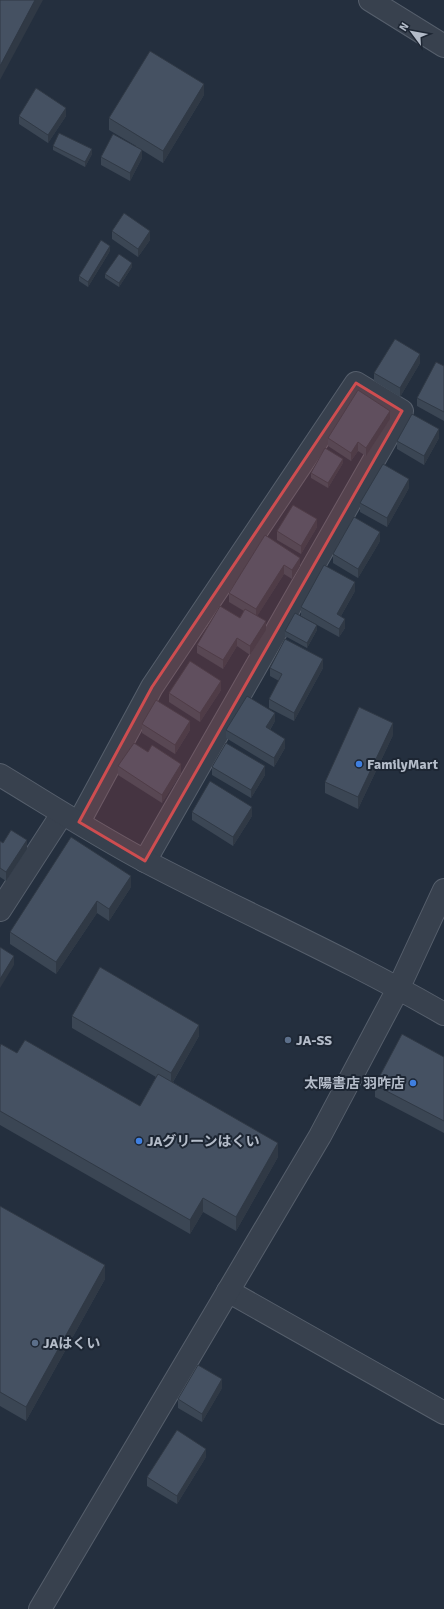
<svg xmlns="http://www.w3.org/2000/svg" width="444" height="1609" font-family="Signika,'Noto Sans JP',sans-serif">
	<rect width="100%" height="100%" fill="#242f3e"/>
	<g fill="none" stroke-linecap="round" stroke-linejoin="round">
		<defs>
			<path id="minor" d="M370,0L444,46
				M79,822L152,687L356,383L402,411L145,861
				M0,910L62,814
				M228,1291L444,1413"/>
			<path id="tertiary" d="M0,775C48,804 96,835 145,861C244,913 347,958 444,1014
				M40,1609L320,1136L399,987L444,890"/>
		</defs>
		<use href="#minor" stroke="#565f6c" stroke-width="24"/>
		<use href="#tertiary" stroke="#565f6c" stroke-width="24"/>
		<use href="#minor" stroke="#38414e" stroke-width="22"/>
		<use href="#tertiary" stroke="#38414e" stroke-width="22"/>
	</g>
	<path fill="#3b4654" d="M204,95L163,163L142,150V158L130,181L101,165V157L136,146L109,130V118Z
		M19,116H66L48,143L19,124Z
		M53,146L92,154L85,167L53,150Z
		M112,231L150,240L138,257L112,239Z
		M110,251L88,287L79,281V276Z
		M132,267L119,287L105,278V274Z
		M420,363L400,397L374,381V373Z
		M444,366V421L417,406V398Z
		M390,419L366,456L358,451L351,461L328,446V438Z
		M439,438L424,465L397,449V441Z
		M343,463L328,488L311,478V473Z
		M409,488L387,527L360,512V503Z
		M317,527L301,554L277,540V531Z
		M265,535L300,566L292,579L284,574L257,616L266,630L250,655L237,646L223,669L197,653V645L240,618L244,611L229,602V593Z
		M380,541L358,578L333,563V554Z
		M355,591L341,616L345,628L339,637L301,616V607Z
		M317,630L307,648L285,636V631Z
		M270,668H323L294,721L269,708V699L279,681L270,676Z
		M221,690L200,722L169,702V693Z
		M275,721L270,730L285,748L274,767L226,738V730Z
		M142,724L190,730L175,754L142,733Z
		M393,735L358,809L325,793V782Z
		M148,752L181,773L162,803L118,775V766Z
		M212,767L265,775L251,798L212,775Z
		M192,812L252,816L233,846L192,820Z
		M0,841L3,843L27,849L6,881L0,877Z
		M131,887L109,921L97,913L56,974L10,944V932Z
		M72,1016L199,1036L173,1082L278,1157L236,1231L203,1212L190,1234L0,1125V1047L140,1106L156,1077L72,1028Z
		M444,1057V1133L375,1097V1085Z
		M0,1206L105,1279L26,1421L0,1406Z
		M222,1388L202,1422L178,1408V1399Z
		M206,1457L177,1504L147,1486V1477Z"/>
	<path fill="#303945" d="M35,0H43L0,80V66Z
		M204,84V95L163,163V151Z
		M66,108V116L48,143V135Z
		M92,149V154L85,167V162Z
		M142,150V158L130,181V173Z
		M150,231V240L138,257V249Z
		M110,246V251L88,287V282Z
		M132,263V267L119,287V283Z
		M420,354V363L400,397V388Z
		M390,411V419L366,456V448Z
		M439,429V438L424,465V456Z
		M358,442V451L351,461V453Z
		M343,459V463L328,488V483Z
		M409,479V488L387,527V518Z
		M317,519V527L301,554V546Z
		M380,532V541L358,578V569Z
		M300,558V566L292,579V570Z
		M284,565V574L256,618V609Z
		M355,582V591L337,623V614Z
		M345,619V628L339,637V629Z
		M266,621V630L250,655V646Z
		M317,625V630L307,648V643Z
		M237,638V646L223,669V660Z
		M323,659V668L294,721V713Z
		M221,681V690L200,722V713Z
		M275,713V721L266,736V727Z
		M190,721V730L175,754V745Z
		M393,723V735L358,809V797Z
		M285,739V748L274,767V758Z
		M181,764V773L162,803V795Z
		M265,766V775L251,798V790Z
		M252,807V816L233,846V837Z
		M27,840V849L6,881V872Z
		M131,876V887L109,921V909Z
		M97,901V913L56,974V962Z
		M14,956V965L0,988V979Z
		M199,1025V1036L171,1085V1073Z
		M278,1143V1157L236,1231V1217Z
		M203,1198V1212L190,1234V1220Z
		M105,1265V1279L26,1421V1407Z
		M222,1379V1388L202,1422V1414Z
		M206,1449V1457L177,1504V1496Z"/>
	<path fill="#455162" stroke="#303945" d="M0,0H35L0,66Z
		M150,51L204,84L163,151L109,118Z
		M36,88L66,108L48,135L19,116Z
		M59,133L92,149L85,162L53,146Z
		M113,134L142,150L130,173L101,157Z
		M124,213L150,231L138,249L112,231Z
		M101,240L110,246L88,282L79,276Z
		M119,254L132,263L119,283L105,274Z
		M395,339L420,354L400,388L374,373Z
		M436,362L444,366V412L417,398Z
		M358,390L390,411L366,448L358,442L351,453L328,438Z
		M412,414L439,429L424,456L397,441Z
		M325,448L343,459L328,483L311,473Z
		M383,464L409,479L387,518L360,503Z
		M293,505L317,519L301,546L277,531Z
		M354,517L380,532L358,569L333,554Z
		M265,535L300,558L292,570L284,565L256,609L229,593Z
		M324,565L355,582L337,614L345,619L339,629L301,607Z
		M220,606L240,618L245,609L266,621L250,646L237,638L223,660L197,645Z
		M295,613L317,625L307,643L285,631Z
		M285,639L323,659L294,713L269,699L282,674L270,668Z
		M190,661L221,681L200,713L169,693Z
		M247,696L275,713L266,727L285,739L274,758L226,730Z
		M156,700L190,721L175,745L142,724Z
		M359,707L393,723L358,797L325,782Z
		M134,743L148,752L152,745L181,764L162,795L118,766Z
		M226,743L265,766L251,790L212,767Z
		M210,781L252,807L233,837L192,812Z
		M11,830L27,840L6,872L0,868V841L3,843Z
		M71,837L131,876L109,909L97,901L56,962L10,932Z
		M0,947L14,956L0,979Z
		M100,967L199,1025L171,1073L72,1016Z
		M402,1034L444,1057V1121L375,1085Z
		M25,1040L140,1106L158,1074L278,1143L236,1217L203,1198L190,1220L0,1111V1047L1,1044L17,1053Z
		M0,1206L105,1265L26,1407L0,1392Z
		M198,1365L222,1379L202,1414L178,1399Z
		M177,1430L206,1449L177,1496L147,1477Z"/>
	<path fill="#ce4d50" fill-opacity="0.2" stroke="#ce4d50" stroke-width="3" stroke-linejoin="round" d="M356,383L402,411L145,861L79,822L152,687Z"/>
	<g fill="#3f7fe0" stroke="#1d2633" stroke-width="1.5">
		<circle cx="359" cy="764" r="4"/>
		<circle cx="413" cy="1083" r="4"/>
		<circle cx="139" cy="1141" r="4"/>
	</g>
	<g fill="#5c6f8a" stroke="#1d2633" stroke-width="1.5">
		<circle cx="288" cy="1040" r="4"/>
		<circle cx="35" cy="1343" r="4"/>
	</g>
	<g text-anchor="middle" stroke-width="4" stroke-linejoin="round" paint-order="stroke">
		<g font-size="14" font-weight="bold" fill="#b4bcc9" stroke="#1d2633" text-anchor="start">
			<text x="367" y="769">FamilyMart</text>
			<text x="296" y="1045">JA-SS</text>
			<text x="405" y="1088" text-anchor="end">太陽書店 羽咋店</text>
			<text x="147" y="1146">JAグリーンはくい</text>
			<text x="43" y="1348">JAはくい</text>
		</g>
	</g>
	<g transform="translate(412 32) rotate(302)" stroke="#1d2633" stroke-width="3" paint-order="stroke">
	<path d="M0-3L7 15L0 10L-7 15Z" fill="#b4bcc9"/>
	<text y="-6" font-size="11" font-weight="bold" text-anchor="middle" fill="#b4bcc9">N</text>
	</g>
</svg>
